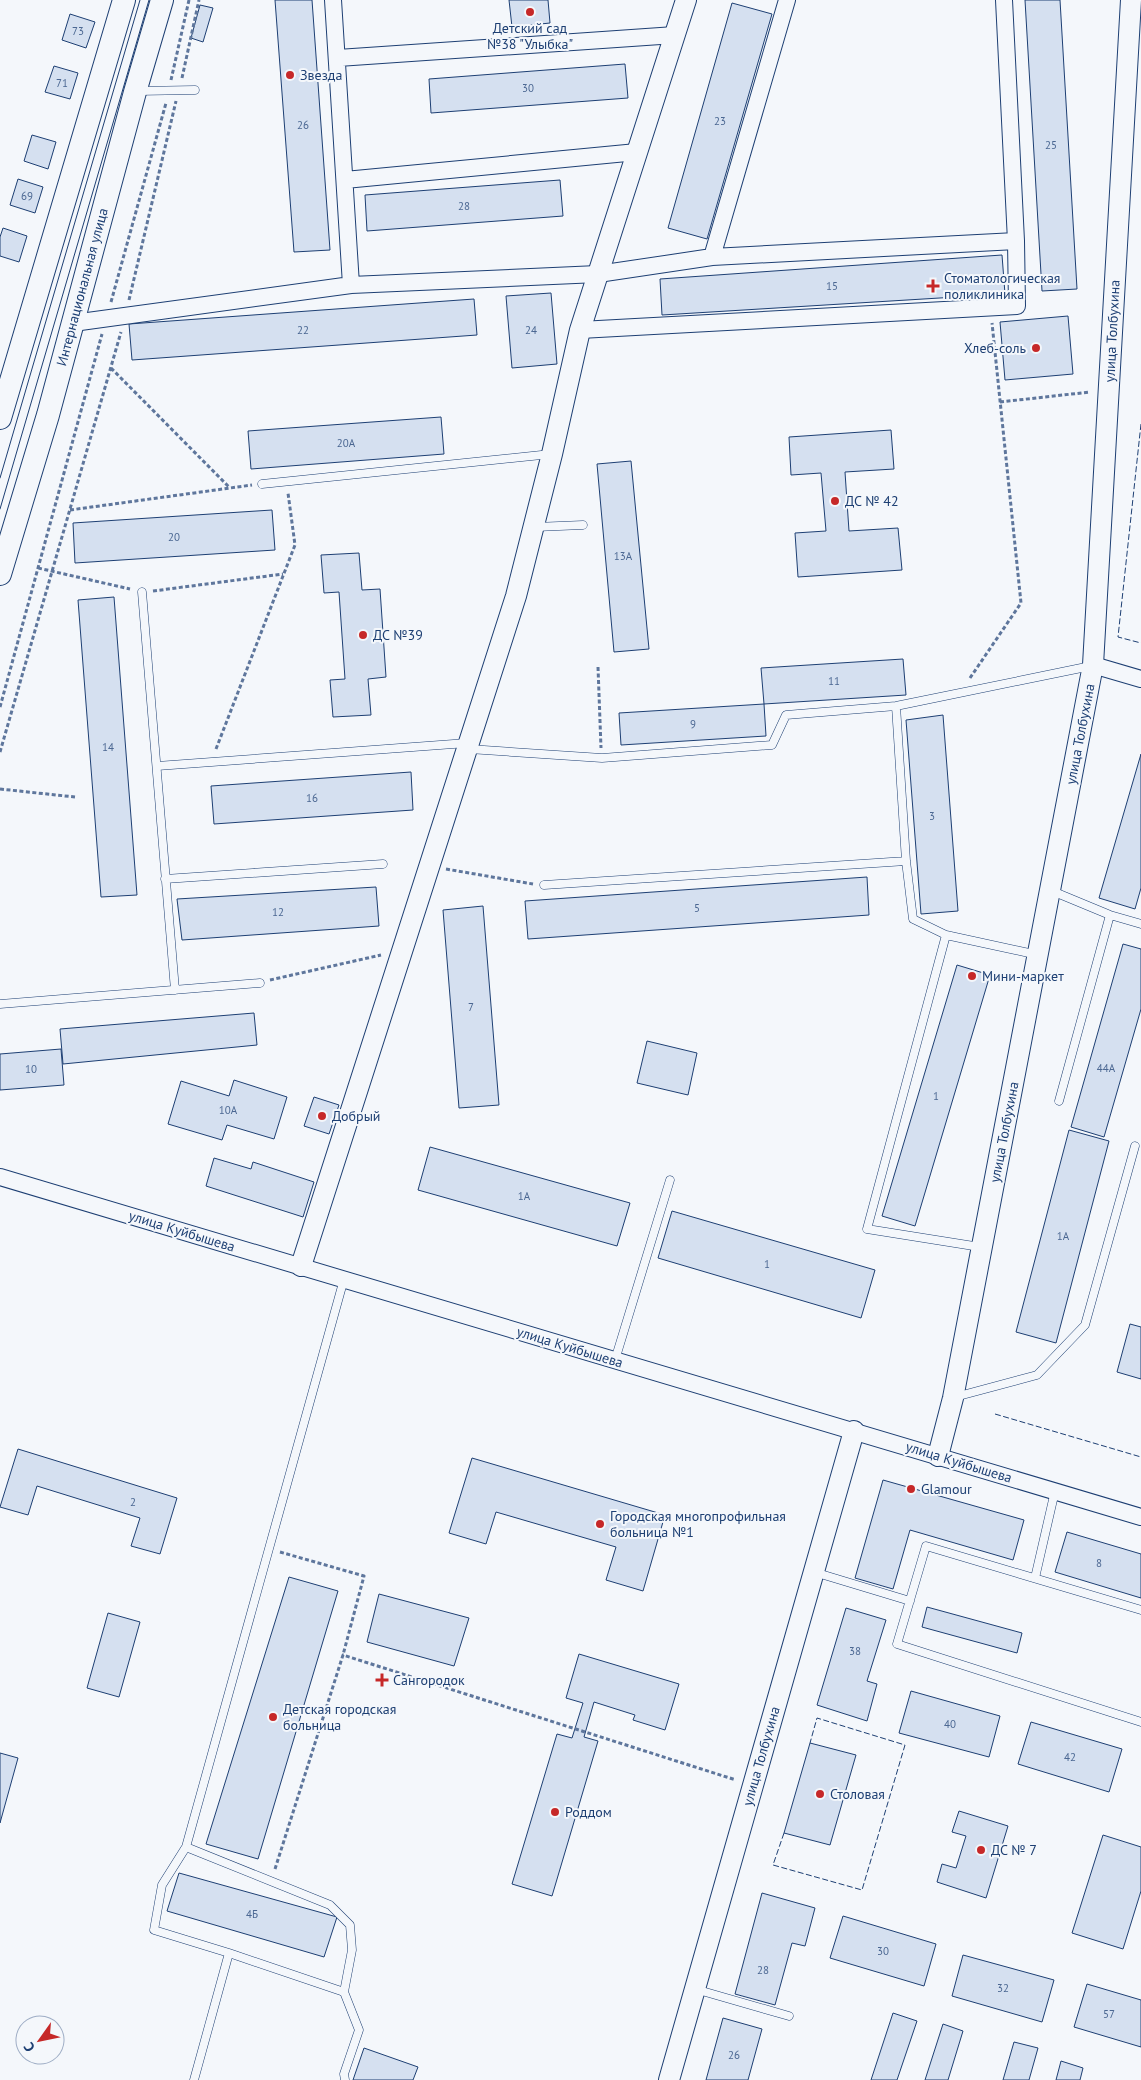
<svg xmlns="http://www.w3.org/2000/svg" width="1141" height="2080" font-family="'PT Sans',sans-serif">
	<rect width="100%" height="100%" fill="#f4f7fb"/>
	<path fill="#d5e0f0" stroke="#1d3f73" d="M275,0H312L330,250L294,252Z
		M509,0H548L550,23L512,27Z
		M1025,0H1060L1077,289L1042,291Z
		M732,3L772,14L707,239L668,228Z
		M200,5L213,8L203,42L191,38Z
		M70,14L95,22L86,48L62,40Z
		M625,64L628,98L431,113L429,79Z
		M54,66L78,73L70,99L45,92Z
		M32,135L56,142L48,169L24,161Z
		M18,179L43,187L35,213L10,205Z
		M560,180L563,216L367,231L365,195Z
		M3,228L27,236L19,262L0,256V237Z
		M1002,255L1005,294L662,315L660,279Z
		M551,293L557,364L512,368L506,296Z
		M474,299L477,335L132,360L129,324Z
		M1068,316L1073,374L1005,380L1000,322Z
		M441,417L444,454L251,469L248,431Z
		M891,430L894,469L845,472L849,531L898,528L902,570L798,577L795,533L826,531L821,473L791,475L789,437Z
		M631,461L649,649L614,652L597,464Z
		M272,510L275,550L75,563L73,523Z
		M359,553L362,590L380,589L386,677L368,679L371,715L333,717L330,680L345,679L339,592L324,593L321,555Z
		M114,597L137,895L101,897L78,600Z
		M903,659L906,695L764,704L761,668Z
		M764,704L766,736L621,745L619,713Z
		M943,715L958,911L921,914L906,720Z
		M1141,754V888L1135,909L1099,898Z
		M411,772L413,810L214,824L211,786Z
		M867,877L869,915L528,939L525,901Z
		M376,887L379,926L182,940L177,899Z
		M483,906L499,1105L459,1108L443,910Z
		M1123,944L1141,949V1009L1104,1137L1071,1127Z
		M957,965L990,975L915,1226L882,1216Z
		M254,1013L257,1045L63,1064L60,1029Z
		M647,1041L697,1053L688,1095L637,1083Z
		M61,1049L64,1085L0,1090V1054Z
		M234,1080L287,1097L274,1139L227,1125L222,1140L168,1124L181,1081L229,1096Z
		M314,1097L339,1105L329,1134L304,1126Z
		M1069,1130L1109,1141L1056,1343L1016,1332Z
		M430,1147L630,1203L617,1246L418,1190Z
		M214,1158L251,1169L253,1162L314,1182L303,1217L206,1186Z
		M672,1211L875,1270L861,1318L658,1258Z
		M1130,1324L1141,1327V1379L1117,1372Z
		M18,1449L177,1498L160,1554L131,1546L140,1518L37,1486L28,1515L0,1507Z
		M472,1458L665,1515L643,1591L606,1580L616,1547L496,1512L486,1544L449,1533Z
		M883,1480L1024,1520L1013,1560L910,1530L893,1589L855,1578Z
		M1067,1532L1141,1554V1598L1055,1572Z
		M289,1577L338,1591L258,1859L206,1844Z
		M379,1594L469,1618L454,1666L367,1642Z
		M927,1607L1022,1633L1017,1653L922,1627Z
		M846,1608L886,1620L867,1681L877,1684L867,1721L817,1705Z
		M108,1613L140,1622L119,1697L87,1688Z
		M579,1654L679,1684L665,1730L633,1720L635,1715L594,1702L584,1737L598,1741L552,1896L512,1884L557,1734L572,1738L583,1703L566,1698Z
		M911,1691L1000,1716L989,1757L899,1733Z
		M1031,1722L1122,1749L1109,1792L1018,1764Z
		M810,1743L856,1755L830,1845L784,1833Z
		M0,1753L18,1758L0,1823Z
		M959,1811L1008,1826L986,1898L937,1882L942,1864L956,1868L966,1836L952,1832Z
		M1103,1835L1141,1847V1891L1123,1949L1072,1933Z
		M179,1873L337,1917L324,1957L167,1911Z
		M762,1893L815,1908L805,1946L792,1943L775,2005L735,1994Z
		M843,1916L936,1944L924,1986L830,1958Z
		M963,1955L1054,1980L1042,2022L952,1996Z
		M1087,1984L1141,2000V2047L1074,2027Z
		M893,2013L917,2021L897,2080H871Z
		M723,2018L762,2029L748,2080H706Z
		M943,2024L963,2031L948,2080H925Z
		M1014,2042L1038,2048L1029,2080H1003Z
		M364,2048L418,2067L413,2080H353Z
		M1061,2061L1083,2068L1080,2080H1056Z"/>
	<g fill="none" stroke-linecap="round" stroke-linejoin="round">
		<defs>
			<path id="service" d="M137,91L195,90
				M262,484L551,454
				M535,527L583,525
				M142,592L175,990
				M896,706L906,861L913,919L946,935
				M469,749L602,758L772,745L786,715L896,706L1091,666
				M157,766L467,743
				M165,879L383,864
				M544,885L906,861
				M1052,891L1110,915L1141,924
				M0,1004L260,983
				M1059,1101L1110,915
				M980,1247L867,1229L946,935L1038,955
				M615,1360L670,1180
				M955,1397L1037,1375L1085,1325L1135,1146
				M814,1572L910,1601
				M1035,1578L1055,1491
				M1141,1610L926,1546L897,1644L1141,1722
				M186,1847L330,1905L350,1925L352,1950L344,1992
				M229,1953L344,1992L359,2030L344,2074L345,2080
				M695,1989L789,2016
				M194,2080L229,1953L154,1930L162,1885L186,1847L344,1279"/>
			<path id="minor" d="M333,0L351,285
				M338,58L675,35
				M345,180L637,152
				M712,257L1016,241
				M73,323L351,285L598,274L712,257L787,0
				M580,330L1017,306L1016,241L1004,0
				M1093,665L1141,679
				M0,1177L1141,1517"/>
			<path id="tertiary" d="M301,1266L516,596L552,454L580,330L686,0
				M938,1456L953,1398L1093,665L1131,0
				M669,2080L854,1431"/>
			<path id="secondary" d="M0,418L124,0
				M0,574L48,415L135,92L162,0"/>
		</defs>
		<use href="#service" stroke="#1d3f73" stroke-width="9"/>
		<use href="#minor" stroke="#1d3f73" stroke-width="18"/>
		<use href="#tertiary" stroke="#1d3f73" stroke-width="22"/>
		<use href="#secondary" stroke="#1d3f73" stroke-width="24"/>
		<path stroke="#5e769c" stroke-width="3" stroke-dasharray="4 2.5" stroke-linecap="butt" d="M182,78L199,0
			M171,80L189,0
			M129,300L176,101
			M111,302L166,103
			M111,368L230,488
			M1000,402L1090,392
			M70,510L252,485
			M38,568L130,589
			M153,591L283,574
			M598,667L601,748
			M970,678L1021,603L992,323
			M0,707L102,334
			M216,749L295,545L288,493
			M0,752L121,332
			M0,789L75,797
			M446,869L533,884
			M270,980L381,955
			M280,1552L364,1576L343,1655
			M275,1869L343,1655L736,1780"/>
		<use href="#service" stroke="#f4f7fb" stroke-width="8"/>
		<use href="#minor" stroke="#f4f7fb" stroke-width="16"/>
		<use href="#tertiary" stroke="#f4f7fb" stroke-width="20"/>
		<use href="#secondary" stroke="#f4f7fb" stroke-width="22"/>
		<path stroke="#1d3f73" stroke-width="1" d="M0,478L140,0
			M0,509L149,0"/>
		<path stroke="#1d3f73" stroke-width="1" stroke-dasharray="6 2.5" stroke-linecap="butt" d="M1141,424L1118,637L1141,643
			M995,1414L1141,1457
			M784,1833L773,1865L862,1890L905,1745L817,1718L810,1743"/>
	</g>
	<g fill="#c62828" stroke="#f4f7fb" stroke-width="2">
		<circle cx="530" cy="12" r="5"/>
		<circle cx="290" cy="75" r="5"/>
		<path d="M930.5 278.5h5v5h5v5h-5v5h-5v-5h-5v-5h5z"/>
		<circle cx="1036" cy="348" r="5"/>
		<circle cx="835" cy="501" r="5"/>
		<circle cx="363" cy="635" r="5"/>
		<circle cx="972" cy="976" r="5"/>
		<circle cx="322" cy="1116" r="5"/>
		<circle cx="911" cy="1489" r="5"/>
		<circle cx="600" cy="1524" r="5"/>
		<path d="M379.5 1672.5h5v5h5v5h-5v5h-5v-5h-5v-5h5z"/>
		<circle cx="273" cy="1717" r="5"/>
		<circle cx="820" cy="1794" r="5"/>
		<circle cx="555" cy="1812" r="5"/>
		<circle cx="981" cy="1850" r="5"/>
	</g>
	<g text-anchor="middle" stroke-width="4" stroke-linejoin="round" paint-order="stroke">
		<g font-size="11" fill="#4b6792">
			<text x="78" y="35">73</text>
			<text x="62" y="87">71</text>
			<text x="528" y="92">30</text>
			<text x="720" y="125">23</text>
			<text x="303" y="129">26</text>
			<text x="1051" y="149">25</text>
			<text x="27" y="200">69</text>
			<text x="464" y="210">28</text>
			<text x="832" y="290">15</text>
			<text x="303" y="334">22</text>
			<text x="531" y="334">24</text>
			<text x="346" y="447">20А</text>
			<text x="174" y="541">20</text>
			<text x="623" y="560">13А</text>
			<text x="834" y="685">11</text>
			<text x="693" y="728">9</text>
			<text x="108" y="751">14</text>
			<text x="312" y="802">16</text>
			<text x="932" y="820">3</text>
			<text x="697" y="912">5</text>
			<text x="278" y="916">12</text>
			<text x="471" y="1011">7</text>
			<text x="1106" y="1072">44А</text>
			<text x="31" y="1073">10</text>
			<text x="936" y="1100">1</text>
			<text x="228" y="1114">10А</text>
			<text x="524" y="1200">1А</text>
			<text x="1063" y="1240">1А</text>
			<text x="767" y="1268">1</text>
			<text x="133" y="1506">2</text>
			<text x="1099" y="1567">8</text>
			<text x="855" y="1655">38</text>
			<text x="950" y="1728">40</text>
			<text x="1070" y="1761">42</text>
			<text x="252" y="1918">4Б</text>
			<text x="883" y="1955">30</text>
			<text x="763" y="1974">28</text>
			<text x="1003" y="1992">32</text>
			<text x="1109" y="2018">57</text>
			<text x="734" y="2059">26</text>
		</g>
		<g font-size="14" fill="#1d3f73" stroke="#f4f7fb" text-anchor="start">
			<text x="530" y="33" text-anchor="middle">Детский сад<tspan x="530" dy="16">№38 "Улыбка"</tspan></text>
			<text x="300" y="80">Звезда</text>
			<text x="944" y="283">Стоматологическая<tspan x="944" dy="16">поликлиника</tspan></text>
			<text x="1026" y="353" text-anchor="end">Хлеб-соль</text>
			<text x="845" y="506">ДС № 42</text>
			<text x="373" y="640">ДС №39</text>
			<text x="982" y="981">Мини-маркет</text>
			<text x="332" y="1121">Добрый</text>
			<text x="921" y="1494">Glamour</text>
			<text x="610" y="1521">Городская многопрофильная<tspan x="610" dy="16">больница №1</tspan></text>
			<text x="393" y="1685">Сангородок</text>
			<text x="283" y="1714">Детская городская<tspan x="283" dy="16">больница</tspan></text>
			<text x="830" y="1799">Столовая</text>
			<text x="565" y="1817">Роддом</text>
			<text x="991" y="1855">ДС № 7</text>
		</g>
		<g font-size="14" fill="#1d3f73" stroke="#f4f7fb">
			<text transform="translate(82 287) rotate(-75)" y="5">Интернациональная улица</text>
			<text transform="translate(1112 331) rotate(-87)" y="5">улица Толбухина</text>
			<text transform="translate(1080 734) rotate(-79)" y="5">улица Толбухина</text>
			<text transform="translate(1004 1132) rotate(-79)" y="5">улица Толбухина</text>
			<text transform="translate(182 1231) rotate(17)" y="5">улица Куйбышева</text>
			<text transform="translate(570 1347) rotate(17)" y="5">улица Куйбышева</text>
			<text transform="translate(959 1462) rotate(17)" y="5">улица Куйбышева</text>
			<text transform="translate(761 1756) rotate(-74)" y="5">улица Толбухина</text>
		</g>
	</g>
	<g transform="translate(40 2040) rotate(237)"><circle r="24" fill="#f4f7fb" stroke="#9eadc5"/>
	<path d="M0-4L9 19L0 12L-9 19Z" fill="#c62828"/>
	<text y="-8" font-size="14" font-weight="bold" text-anchor="middle" fill="#1d3f73">С</text>
	</g>
</svg>
